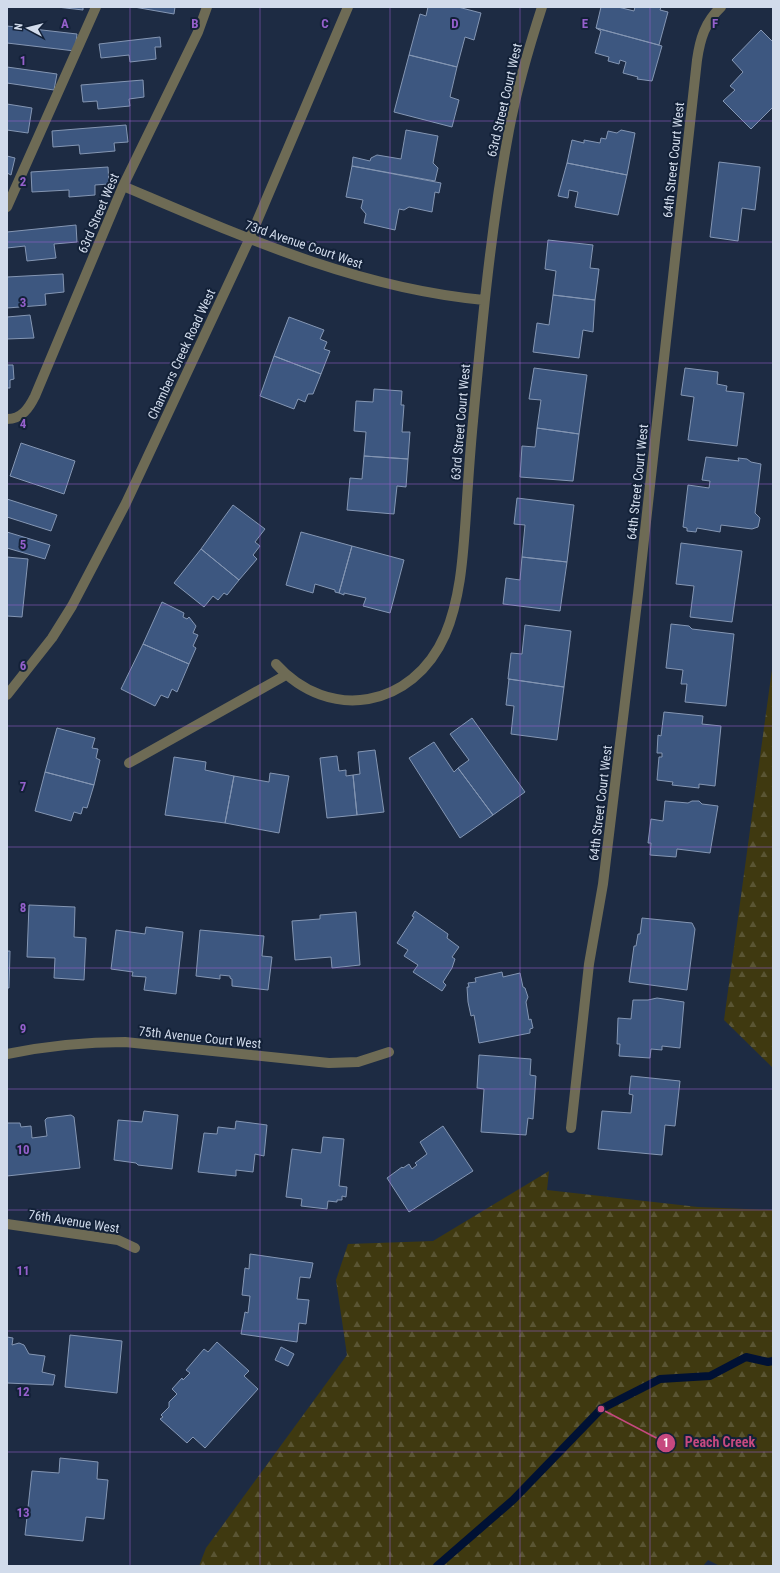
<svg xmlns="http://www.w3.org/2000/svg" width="780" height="1573" font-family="'Roboto Condensed',sans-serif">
	<defs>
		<pattern id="forest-firs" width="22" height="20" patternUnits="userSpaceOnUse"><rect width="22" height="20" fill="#3f3910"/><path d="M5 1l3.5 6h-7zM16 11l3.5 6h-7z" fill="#5a5533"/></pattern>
	</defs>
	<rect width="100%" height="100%" fill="#1d2b43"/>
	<path fill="url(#forest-firs)" d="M773,662V1068L724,1020Z
		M549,1171L547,1190L698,1207L773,1210V1566H720L708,1560L703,1566H199L206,1548L347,1355L336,1280L348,1244L433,1241Z"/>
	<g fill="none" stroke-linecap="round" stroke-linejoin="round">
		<path stroke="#001134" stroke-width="8" d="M437,1566L513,1500L601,1409L660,1379L710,1376L746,1357L768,1362L773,1361"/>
	</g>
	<path fill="#3d5780" stroke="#8496b3" d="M57,7H83V10Z
		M134,7H175L174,14Z
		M428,7H458L481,13L474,40L465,37L457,67L409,55L420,14L426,16Z
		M601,7H618L634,11L635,7H661L660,10L668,12L659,45L596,28Z
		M7,26L77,34L75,51L7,43Z
		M596,28L662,46L652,81L637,79L638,77L623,73L626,62L620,60L619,64L608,61L609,57L595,53L601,31Z
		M761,30L773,42V107L751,129L723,101L735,90L730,86L743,72L732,60Z
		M160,37L161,47H155L156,59L130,62L129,55L101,58L99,44Z
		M409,55L457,67L450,97L459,100L452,127L394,112Z
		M7,67L57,74L54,90L7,83Z
		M143,80L144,97L129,99L130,106L98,109L97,101L83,102L81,85Z
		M7,104L32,108L28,133L7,130Z
		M126,125L128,142L114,143L115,151L80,154L79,145L53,147L52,131Z
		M406,130L438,136L433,163L438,168L435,181L352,166L353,157L370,161L371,158L377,155L401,159Z
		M621,130L635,133L627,175L567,163L572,140L584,143V140L600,143L601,138L606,139L608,131L617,133Z
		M7,156L15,158L11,175L7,173Z
		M719,162L760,167L755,210L742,208L738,241L710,237Z
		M567,163L627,175L618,215L575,207L578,192L569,190L568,198L558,196Z
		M352,166L441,183L439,193L435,192L432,212L409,207L404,210L399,209L395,230L364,223L366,214L361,208L363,200L346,197Z
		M108,167L109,184L95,185V195L69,197V190L32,192L31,172Z
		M76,225L77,242L54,244L56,258L27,261L25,246L7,248V232Z
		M548,240L593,245L590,268L599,269L595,300L553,295L556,271L545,269Z
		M63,274L64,292L45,294L46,305L7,308V277Z
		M553,295L595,300L593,332L583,330L579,358L533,352L537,323L549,325Z
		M30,315L34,338L7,339V317Z
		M289,317L324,330L320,339L327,342L324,349L330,351L321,374L274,356Z
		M274,356L321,374L313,394H308L305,402L298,399L294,409L260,396Z
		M7,365H13L14,379L10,380V388H7Z
		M534,368L587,375L579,434L537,428L541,400L529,399Z
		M685,368L718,372L717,384L727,386L726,391L744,393L737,446L688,440L694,397L681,395Z
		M374,389L402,391L401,405H404L402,432H410L408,459L364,456L366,432L354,431L356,401L373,402Z
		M537,428L579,434L573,481L520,477L522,446L535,447Z
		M21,443L75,461L64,494L10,476Z
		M364,456L408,459L406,487L397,486L394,514L347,510L350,478L362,479Z
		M706,457L739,461L738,458L747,459L751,462L761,464L755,513L760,518L758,527L752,529L721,525L720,532L697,528L696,532L687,531V528L683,527L688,485L709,488L710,481L702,480Z
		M517,498L574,505L567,562L522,557L525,525L514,524Z
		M7,499L57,515L51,531L7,517Z
		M233,505L265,529L255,542L260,546L253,555L257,559L239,580L201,549Z
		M7,532L50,545L45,559L7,548Z
		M301,532L352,546L339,593L335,592V590L315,584L313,593L286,585Z
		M681,543L742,551L732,622L690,617L694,586L676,584Z
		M352,546L404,560L390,613L363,606L366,598L344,593V595L339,593Z
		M201,549L239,580L227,595L224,593L218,600L213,596L204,607L174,583Z
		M7,557L28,559L22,617L7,616Z
		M522,557L567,562L560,611L503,604L506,578L520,580Z
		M162,602L184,613L183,617L187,619L189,617L196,626L193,633L198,635L193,646L196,648L189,664L143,644Z
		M671,624L689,626L692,629L734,634L726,706L685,702L687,684H681L683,670L666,668Z
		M525,625L571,631L564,687L508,679L511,653L522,654Z
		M143,644L189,664L177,692L172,689L168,698L161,695L155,706L121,689Z
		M509,679L564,687L557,740L511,734L514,706L506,705Z
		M664,712L703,716L702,724L721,726L715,786L699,784V788L672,785L673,782L657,780L659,757H662V753H657L658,735L661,736Z
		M472,718L525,792L493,815L458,768L469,760L450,734Z
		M57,728L95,738L92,748L98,749L96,758L100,760L94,785L45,772Z
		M434,742L454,772L458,768L493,815L460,838L409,758Z
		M375,750L384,812L357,815L353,775L360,774L358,752Z
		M337,756L339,771L346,770V776L353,775L357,815L327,818L320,758Z
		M174,757L206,762L205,770L234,776L225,823L165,815Z
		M45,772L94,785L87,808L83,807L81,814L74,812L71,821L35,811Z
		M270,773L289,776L279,833L225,823L234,776L269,782Z
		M665,801L688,803L692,801H699L702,804L718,806L710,853L677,849L676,857L650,855L651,843H648L651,819L663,821Z
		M29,905L75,907L74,937L86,938L84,980L54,978L55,958L27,957Z
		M415,911L448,934L447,938L459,947L452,957L455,959L452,968L443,982L446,985L442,991L413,972L418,965L404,956L408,950L397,943L414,917L412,916Z
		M356,912L360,965L332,968L331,957L295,960L292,921L320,919V915Z
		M642,918L692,923L695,929L687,990L629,982L634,946H636L638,934H640Z
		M146,927L183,932L176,994L144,990L146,977L132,976L133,972L111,969L116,930L145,934Z
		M200,930L264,936L262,956L272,957L268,990L232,986V979L230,978V976L220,975V979L196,976Z
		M7,951H10L9,988H7Z
		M502,972L503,977L520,973L523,987L525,988L528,997L526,1002L529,1020L531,1019L533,1028L530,1029V1033L479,1043L474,1015L471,1016L468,1002L467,987H469L468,983L476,982L475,978Z
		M657,998L684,1002L680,1048L662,1046V1050L651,1049L650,1058L619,1056L620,1044H617L618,1018L631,1019L633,1000H648Z
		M479,1055L531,1059L530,1075L536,1076L533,1119L528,1118L526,1135L481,1132L484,1089L477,1088Z
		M631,1076L680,1081L675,1126L665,1125L662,1155L598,1149L602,1111L631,1113L633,1095L629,1094Z
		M144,1111L178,1115L172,1169L138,1165L136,1163L114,1160L118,1120L142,1122Z
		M71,1115L74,1117L80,1168L7,1176V1123H20L21,1127L31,1126L32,1138L47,1136L45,1120L47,1118Z
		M236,1121L267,1125L264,1156L255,1154L253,1172L236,1170V1176L198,1172L204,1133L217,1134L218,1127L235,1129Z
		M443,1126L473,1171L409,1212L387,1178L402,1167L403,1168L409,1164L412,1169L417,1165L415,1163L427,1154L420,1142Z
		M323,1137L344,1139L339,1186L347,1187L346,1197L342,1196V1200H337V1202L328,1201L327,1209L301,1206L302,1199L286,1197L292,1149L321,1153Z
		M250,1254L313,1263L310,1278L300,1277L297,1299L309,1300L306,1324L299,1323L297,1342L241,1334L245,1312L248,1313L250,1296L242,1295L245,1268L249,1269Z
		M70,1335L122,1341L117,1393L65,1387Z
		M7,1337L13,1338L12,1345L19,1343L24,1345L29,1354L45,1356L42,1372L55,1375L53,1385L7,1383Z
		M217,1342L249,1371L244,1376L258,1389L205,1448L193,1437L187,1443L160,1419L163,1417L161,1415L169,1407V1402L177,1394L172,1389L182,1378L183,1380L190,1373L186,1370L204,1349L208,1352Z
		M281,1347L294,1354L288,1366L275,1360Z
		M60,1458L98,1462L97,1479L108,1480L104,1519L86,1517L83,1541L25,1535L32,1471L59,1473Z"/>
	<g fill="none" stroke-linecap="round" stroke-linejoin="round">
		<path stroke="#6e6b55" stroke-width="10" d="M123,186C241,236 355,288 484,300
			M7,207L96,7
			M7,419C22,419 29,408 35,396L123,186L198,32L207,7
			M276,664C329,723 413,708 445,635C461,597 463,555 466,514C468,483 470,452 473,421C482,324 491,226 509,130C517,88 529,47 542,7
			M7,695L52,638L72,606L126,503L249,240L348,7
			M129,763L286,675
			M7,1054C46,1046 85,1042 125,1042L329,1063L358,1062L389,1052
			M571,1128L589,964L603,884L638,594L697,60C700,39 705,22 721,7
			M7,1224L118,1240L135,1248"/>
	</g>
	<path fill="none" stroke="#9560cc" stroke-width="1" stroke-opacity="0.55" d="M130,7V1566M260,7V1566M390,7V1566M520,7V1566M650,7V1566M7,121H773M7,242H773M7,363H773M7,484H773M7,605H773M7,726H773M7,847H773M7,968H773M7,1089H773M7,1210H773M7,1331H773M7,1452H773"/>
	<g text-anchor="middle" stroke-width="4" stroke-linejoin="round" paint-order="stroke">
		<g font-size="13" fill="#d1dbeb" stroke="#132138">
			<text transform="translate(504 100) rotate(-77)" y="5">63rd Street Court West</text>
			<text transform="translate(673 160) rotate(-84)" y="5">64th Street Court West</text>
			<text transform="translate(98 213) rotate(-67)" y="5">63rd Street West</text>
			<text transform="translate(304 244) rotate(19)" y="5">73rd Avenue Court West</text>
			<text transform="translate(181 354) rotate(-65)" y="5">Chambers Creek Road West</text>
			<text transform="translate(460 422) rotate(-85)" y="5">63rd Street Court West</text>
			<text transform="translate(637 482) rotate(-84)" y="5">64th Street Court West</text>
			<text transform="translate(600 803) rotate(-83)" y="5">64th Street Court West</text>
			<text transform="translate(200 1037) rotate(6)" y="5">75th Avenue Court West</text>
			<text transform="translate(74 1221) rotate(9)" y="5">76th Avenue West</text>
		</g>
	</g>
	<g font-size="13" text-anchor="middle" font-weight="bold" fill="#9560cc" stroke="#132138" stroke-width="4" stroke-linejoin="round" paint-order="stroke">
		<text x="65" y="28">A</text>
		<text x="195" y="28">B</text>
		<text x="325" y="28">C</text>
		<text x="455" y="28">D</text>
		<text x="585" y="28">E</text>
		<text x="715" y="28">F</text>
		<text x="23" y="65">1</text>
		<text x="23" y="186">2</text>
		<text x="23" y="307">3</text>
		<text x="23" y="428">4</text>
		<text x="23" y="549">5</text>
		<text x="23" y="670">6</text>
		<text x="23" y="791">7</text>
		<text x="23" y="912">8</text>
		<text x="23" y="1033">9</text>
		<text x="23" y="1154">10</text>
		<text x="23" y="1275">11</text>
		<text x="23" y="1396">12</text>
		<text x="23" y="1517">13</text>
	</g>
	<path fill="none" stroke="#c6497f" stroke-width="1.5" d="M601 1409L666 1443"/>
	<g fill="#c6497f" stroke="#132138" stroke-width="1.5">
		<circle cx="601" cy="1409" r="4"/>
		<circle cx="666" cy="1443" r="10"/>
	</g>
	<g font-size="12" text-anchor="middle" font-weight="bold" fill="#fff">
		<text x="666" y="1447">1</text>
	</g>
	<g font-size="14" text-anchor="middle" font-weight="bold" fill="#c6497f" stroke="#132138" stroke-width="4" stroke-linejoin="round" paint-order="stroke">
		<text x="720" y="1447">Peach Creek</text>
	</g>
	<rect width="780" height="1573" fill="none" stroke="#d1dbeb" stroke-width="16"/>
	<g transform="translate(28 28) rotate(277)" stroke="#132138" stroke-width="3" paint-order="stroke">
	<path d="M0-3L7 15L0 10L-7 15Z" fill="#d1dbeb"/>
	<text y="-6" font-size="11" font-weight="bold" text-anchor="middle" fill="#d1dbeb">N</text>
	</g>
</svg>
